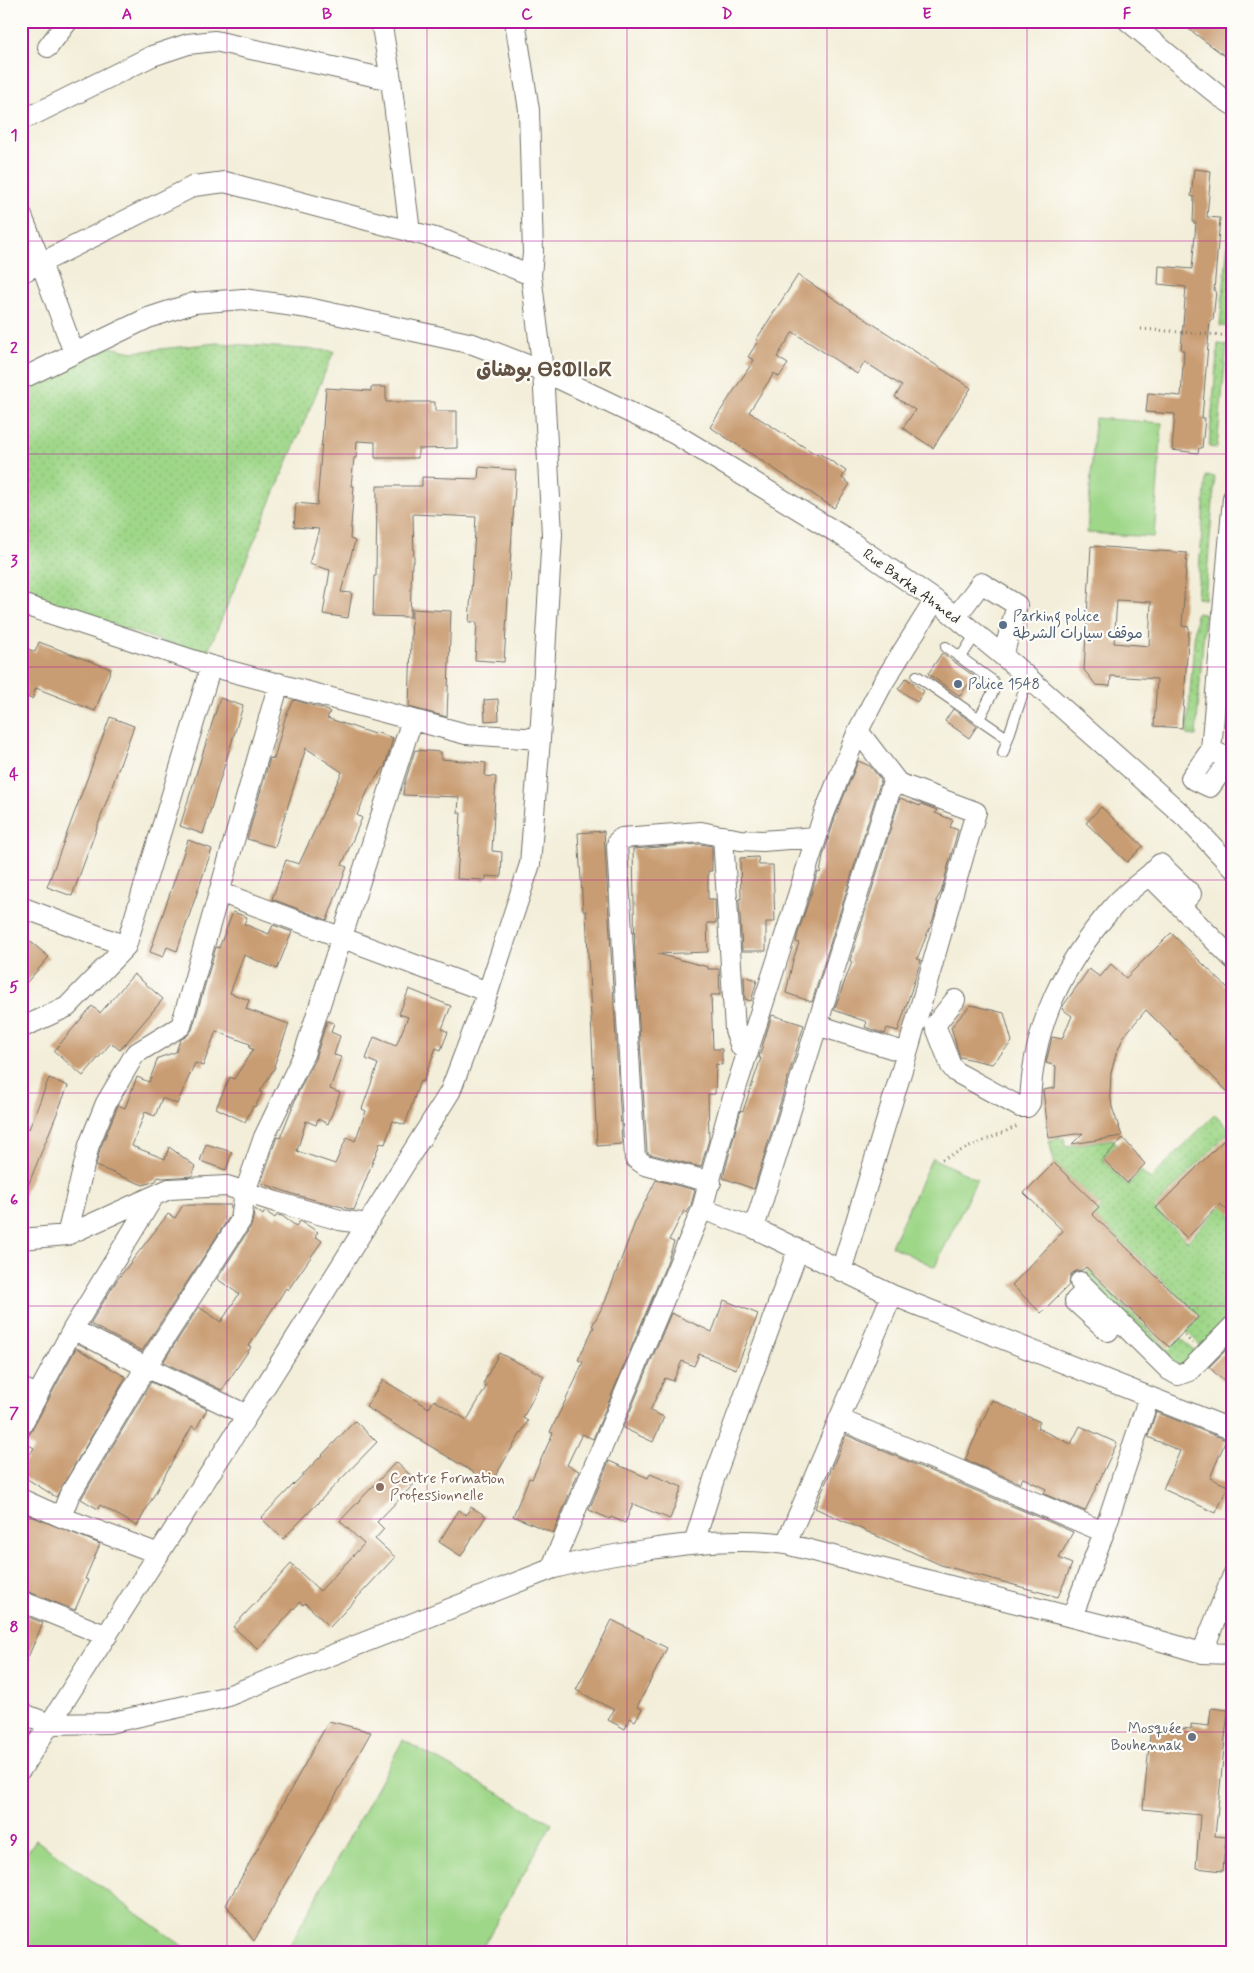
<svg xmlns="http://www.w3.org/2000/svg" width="1254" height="1973" font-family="Mynerve,'Playpen Sans Arabic','Noto Sans Tifinagh',sans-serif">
	<defs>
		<pattern id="grass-dots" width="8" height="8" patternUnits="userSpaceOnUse" patternTransform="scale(1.25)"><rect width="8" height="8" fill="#9fd789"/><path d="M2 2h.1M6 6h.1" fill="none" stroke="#89b976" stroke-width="1.8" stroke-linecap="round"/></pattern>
	</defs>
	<rect width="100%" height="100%" fill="#fdfcf7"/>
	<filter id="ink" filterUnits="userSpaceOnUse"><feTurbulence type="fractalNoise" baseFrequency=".02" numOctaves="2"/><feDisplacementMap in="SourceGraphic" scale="10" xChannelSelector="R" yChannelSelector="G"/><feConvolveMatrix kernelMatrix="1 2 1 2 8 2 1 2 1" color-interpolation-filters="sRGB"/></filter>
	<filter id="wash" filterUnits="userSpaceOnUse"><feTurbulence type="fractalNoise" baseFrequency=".0096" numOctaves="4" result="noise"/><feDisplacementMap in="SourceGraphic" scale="20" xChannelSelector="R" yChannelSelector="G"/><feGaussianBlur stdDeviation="1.12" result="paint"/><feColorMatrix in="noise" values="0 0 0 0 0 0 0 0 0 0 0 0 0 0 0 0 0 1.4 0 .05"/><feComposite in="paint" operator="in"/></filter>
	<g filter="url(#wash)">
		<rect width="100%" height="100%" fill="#f3eed9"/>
		<path fill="url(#grass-dots)" stroke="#65815a" d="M1230,223H1233V285L1229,327L1220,326Z
			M216,343L334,351L206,656L21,594V392L110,347L133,352Z
			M1218,344L1227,345L1217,448L1209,447Z
			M1206,476L1215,477L1205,599L1197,598Z
			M1196,613L1205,614L1196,736L1187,735Z
			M1215,1114L1233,1133V1139L1227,1134L1154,1208L1187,1241L1233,1194V1211L1229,1215L1233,1218V1313L1201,1346L1187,1332L1200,1316L1107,1227L1100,1233L1088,1220L1101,1207L1054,1162L1049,1140L1064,1138L1066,1146L1113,1139L1116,1144L1102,1159L1127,1185L1141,1171L1150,1179Z
			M1091,1267L1098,1270L1093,1276L1169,1350L1181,1338L1196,1352L1179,1367L1082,1277Z"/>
		<path fill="#9fd789" stroke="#65815a" d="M1095,418L1162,423L1154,537L1087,533Z
			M932,1158L977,1179L935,1267L891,1246Z
			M403,1740L552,1823L480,1952H286Z
			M36,1840L191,1952H21V1860Z"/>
		<g id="blocks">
			<path fill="#c99d73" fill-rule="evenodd" d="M1178,21H1233V62Z
				M1194,169L1211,171L1207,217L1220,218L1214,291H1216L1213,320H1210L1202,418H1205L1202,448H1199L1198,453L1172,450L1175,414L1146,412L1148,393L1181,396L1184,350H1181L1186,287L1158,284L1159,266L1192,269L1196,223H1193L1194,197L1191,196Z
				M798,275L971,388L933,448L903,428L915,410L895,397L902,386L865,362L857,374L793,332L777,357L788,364L779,377L774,373L749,412L817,455L819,453L846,471L842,478L850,484L834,508L710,427L754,360L748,357L758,341L756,340Z
				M371,387H386V402H435V411H457V448L418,449V458H375V442L357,441L356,458H354L351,486H354L350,539L355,541L341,592L352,593L348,618L323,614L330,570L309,564L319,529L294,527L296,503L317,505L326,388L371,391Z
				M479,467L516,470L504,662L475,660L477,622H469L476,517L413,514L414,562H412L410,617L373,616L374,576H376L377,486H422V477L478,479Z
				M1091,546L1187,553L1182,626L1189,627L1182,728L1154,726L1157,679L1111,676L1110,686L1096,685L1084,670ZM1117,600L1151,602L1149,646L1114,643Z
				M412,609L451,611L447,717L409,707Z
				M39,642L111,669L95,711L36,688L32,699L21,695V646L35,652Z
				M942,653L974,676L960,696L928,674Z
				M906,678L924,691L917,702L898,689Z
				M220,698L243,706L203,834L180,826Z
				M498,699L499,720L485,721L484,700Z
				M294,700L324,709L330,712L327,718L374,734L375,732L393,738L385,766L370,786L357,815L362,818L342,865L347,867L327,920L272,899L286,860L299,864L342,772L306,748L275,847L247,839L270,758L274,759L285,718Z
				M953,709L977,726L969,738L945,721Z
				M110,717L134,726L72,896L47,887Z
				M415,750L441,752V759L486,763L485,776L496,777L492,851L502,852L501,877L486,876V880L457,879L461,813H458L459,797L403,795L404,785Z
				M858,761L870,766L881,780L812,1002L786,993L793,960L799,943L796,942L798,933L818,872L820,873L823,856L835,818Z
				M900,798L920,806L921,804L937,810L935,813L953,820L950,827L958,830L941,892L936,901L938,902L934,917L917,959L921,960L898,1031L887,1028L885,1034L865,1027L867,1022L834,1010L852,962L850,961Z
				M1101,807L1143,846L1127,862L1086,823Z
				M604,831L622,1144L597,1146L586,911H583L578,833Z
				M188,840L212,849L177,951L167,947L163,957L150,952Z
				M700,844L712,846V871H708V899H715L716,923H707L708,952L658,954L708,967V969H719L720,995H711L713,1049H722V1065L716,1064L715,1094H708L709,1139L701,1167L650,1154L647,1152L635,959L633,849Z
				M758,857L759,865H773L775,922H766V951H742L739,899H741L740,858Z
				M233,912L247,917L244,924L269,934L273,925L292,932L277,969L244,955L230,993L249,1000L246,1009L289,1024L274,1066L275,1067L260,1092L262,1093L255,1107L253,1106L245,1122L216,1108L230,1077L234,1079L253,1049L249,1048L250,1044L216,1031L203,1066L195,1063L177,1104L162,1098L155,1116L145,1112L132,1146L165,1159L169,1147L195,1166L192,1176L163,1178L158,1177L156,1181L143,1185L96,1166L100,1149L117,1108L118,1105L125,1108L137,1077L149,1082L158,1058L176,1052L180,1040L187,1036L192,1030L216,947L219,948Z
				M1171,933L1233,993V1097L1146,1010L1124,1036L1116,1054L1111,1073L1110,1093L1112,1107L1122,1136L1072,1144L1083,1133L1049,1138L1043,1090L1055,1088L1056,1066L1046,1063L1052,1037L1062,1039L1072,1016L1062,1009L1063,1006L1089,969L1100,977L1111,964L1126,978Z
				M21,934L49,957L21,989Z
				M134,974L163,999L120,1050L111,1043L83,1076L54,1051L92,1006L100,1013Z
				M744,976L757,980L751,1001L745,999Z
				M409,989L451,1006L442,1029L448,1032L441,1050L436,1048L423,1082L420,1081L405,1125L393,1121L385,1144L380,1143L354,1210L296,1195L261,1183L275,1142L277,1137L280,1138L298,1093L315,1059L327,1021L334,1023L331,1032L340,1036L334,1055L341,1057L330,1089L340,1093L328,1124L318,1119L316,1125L306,1121L297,1151L335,1164L347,1137L355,1141L366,1111L362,1109L378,1064L366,1059L374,1037L396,1046L408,1017L399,1014Z
				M971,1005L1004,1013L1012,1042L992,1064L960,1057L957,1048L951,1027Z
				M772,1015L804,1025L754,1189L723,1178L740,1113L741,1110L743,1111L761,1058H759L760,1054Z
				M49,1078L68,1086L21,1203V1136L25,1127L29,1129Z
				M1233,1131V1215L1220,1204L1187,1238L1156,1208Z
				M1123,1138L1145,1164L1127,1183L1103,1159Z
				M206,1144L232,1152L226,1170L200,1161Z
				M1054,1163L1099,1207L1092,1214L1198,1317L1169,1347L1086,1267L1082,1270L1076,1271L1071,1274L1069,1285L1041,1313L1012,1285L1063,1231L1024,1193Z
				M656,1180L695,1190L691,1205L687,1213L684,1211L669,1240L674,1242L666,1265L593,1439L582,1434L567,1465L579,1471L553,1533L513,1516L529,1478L532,1479L553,1433L550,1432L575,1381L583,1362L578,1360L594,1327L592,1326L605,1302L636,1220Z
				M183,1205H231L230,1216L142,1351L90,1324L117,1280L168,1214L175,1218Z
				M255,1209L263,1215L265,1211L275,1218L277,1215L282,1216L296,1226L300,1221L302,1222L318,1232L315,1236L322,1241L288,1290L286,1288L249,1346L251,1347L222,1390L163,1362L199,1307L221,1322L239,1294L217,1279L251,1226Z
				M724,1300L758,1314L736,1369L699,1354L694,1366L682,1361L673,1381L665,1378L650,1411L664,1417L653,1442L623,1428L671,1313L712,1332Z
				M1233,1343V1390L1209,1367Z
				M76,1348L126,1377L56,1497L21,1475V1468L34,1448L21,1440V1438L28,1436L31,1432Z
				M499,1353L544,1376L523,1418L528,1421L491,1483L366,1407L383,1380L429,1408L434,1400L467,1420L485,1389L486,1385L483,1384Z
				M151,1382L207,1409L196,1429L192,1426L137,1526L100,1505L98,1509L81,1499Z
				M992,1400L1040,1422L1037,1428L1071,1444L1080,1426L1117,1443L1085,1511L1044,1494L1046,1489L1023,1478L1020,1483L965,1460Z
				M1156,1412L1226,1440L1210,1478L1228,1486L1216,1513L1163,1489L1180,1451L1148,1437Z
				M355,1421L377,1442L283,1539L261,1518Z
				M846,1435L1073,1532L1059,1558L1072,1564L1058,1597L941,1565L815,1508Z
				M609,1461L648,1478L650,1474L682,1487L670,1519L633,1504L625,1523L611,1517L610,1519L589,1510Z
				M396,1462L417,1481L377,1522L384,1529L375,1539L395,1557L330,1627L305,1603L303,1605L300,1602L258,1649L233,1627L291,1564L320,1591L364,1544L340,1521Z
				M471,1507L486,1516L461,1556L439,1542L459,1510L466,1515Z
				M21,1512L100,1544L85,1579L88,1580L75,1610L21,1589Z
				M21,1614L43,1623L21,1673Z
				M612,1620L667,1648L637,1707L642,1709L635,1721L630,1718L625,1729L608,1720L614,1710L576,1690Z
				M1211,1708L1228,1710L1215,1836L1226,1837L1223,1871L1196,1868L1200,1815L1143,1809L1151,1725L1191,1729V1724L1209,1726Z
				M329,1721L371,1732L254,1941L226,1905Z"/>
		</g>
	</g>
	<g filter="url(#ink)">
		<use href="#blocks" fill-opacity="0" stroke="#716f68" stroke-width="1"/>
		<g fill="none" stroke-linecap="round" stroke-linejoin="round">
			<defs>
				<path id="service" d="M946,647L993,681V692L979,719
					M961,657L976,634
					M917,676L1007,738
					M1003,753L1028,678"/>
				<path id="minor" d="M381,21L391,80L410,232
					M1128,21L1219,96L1233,105
					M48,47L68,21
					M21,119L31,116L152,56L188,44L215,41L391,80
					M21,214L41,263L74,353
					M21,273L194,186L225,182L446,241L531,275
					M21,379L148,318L194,303L243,299L308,308L473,344L543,371L675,434L844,537L935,600L1015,666L1185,817L1233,868
					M1233,498L1211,750L1233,760
					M21,604L211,666L466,734L540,739
					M956,617L981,583L1017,605L1003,656
					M858,731L898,783L976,812L907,1053
					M1211,750L1191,778L1210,787L1230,759
					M723,836L735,1030L741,1047L748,1053
					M1149,875L1160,864L1191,894L1180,906
					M219,892L488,992
					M21,907L126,946
					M955,1000L935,1025L951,1066L956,1072L1020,1107H1027L1030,1103C1033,1024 1063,964 1114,906C1124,894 1137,885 1149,875L1233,959
					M817,1025L907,1053L841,1271
					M21,1028L67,1007L126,946L211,666
					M711,1182L645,1165L635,1158L617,846L618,841L622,838L701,832L740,840L762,841L816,837
					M702,1209L754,1228L892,1295L1233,1430
					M754,1228L894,778
					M67,1235L89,1145L106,1103L135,1054L181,1026L279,683
					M21,1239L67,1235L169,1189L227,1186L276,1202L340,1220L367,1224
					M1080,1282L1169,1370L1178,1375L1189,1371L1233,1326
					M1087,1289L1075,1301L1108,1331L1118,1320
					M73,1329L146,1367L247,1415
					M21,1388L38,1395
					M839,1419L1104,1532
					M21,1426L73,1329L154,1196
					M21,1499L61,1517L159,1554
					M61,1517L69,1496L146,1367L241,1220L245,1192L264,1137L304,1054L412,720
					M694,1543L714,1479L798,1250
					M786,1544L892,1295
					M551,1569L702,1209L729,1110L824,814L858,731L883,683L935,600
					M21,1601L107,1636
					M1072,1617L1104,1532L1149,1397
					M1202,1653L1233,1575
					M21,1713L50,1724L109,1723L225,1697L551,1569C582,1560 613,1555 645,1550C692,1543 739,1537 786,1544L1130,1632L1202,1653L1233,1654
					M21,1769L253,1406L450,1092L488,992L530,864L540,739L552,534L543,371L531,275L533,253L529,110L515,21"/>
			</defs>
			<use href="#service" stroke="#716f68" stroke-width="12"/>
			<use href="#minor" stroke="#716f68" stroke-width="22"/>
			<path stroke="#716f68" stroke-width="3" stroke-dasharray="1 4" stroke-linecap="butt" d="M1141,329L1233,336
				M942,1159L1018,1126
				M1185,1336L1193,1344"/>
			<use href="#service" stroke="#fff" stroke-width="10"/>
			<use href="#minor" stroke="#fff" stroke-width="20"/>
		</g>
	</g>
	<path fill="none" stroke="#b5179e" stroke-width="1" stroke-opacity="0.55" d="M227,21V1952M427,21V1952M627,21V1952M827,21V1952M1027,21V1952M21,241H1233M21,454H1233M21,667H1233M21,880H1233M21,1093H1233M21,1306H1233M21,1519H1233M21,1732H1233"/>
	<g fill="#5c6f8a" stroke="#fdfcf7" stroke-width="2">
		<circle cx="1003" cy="625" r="5"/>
		<circle cx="958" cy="684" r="5"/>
	</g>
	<circle fill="#8d6e63" stroke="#fdfcf7" stroke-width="2" cx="380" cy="1487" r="5"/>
	<circle fill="#6b7280" stroke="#fdfcf7" stroke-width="2" cx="1192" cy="1737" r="5"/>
	<g text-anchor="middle" stroke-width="4.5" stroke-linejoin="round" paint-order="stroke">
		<g font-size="15" fill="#2b2b2b" stroke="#fdfcf7">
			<text transform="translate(912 586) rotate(36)" y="5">Rue Barka Ahmed</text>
		</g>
		<g font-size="15" fill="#4e5e75" stroke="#fdfcf7" text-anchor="start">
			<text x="1013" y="621">Parking police<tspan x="1013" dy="17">موقف سيارات الشرطة</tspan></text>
			<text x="968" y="689">Police 1548</text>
		</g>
		<g font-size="15" fill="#785e54" stroke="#fdfcf7" text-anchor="start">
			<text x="390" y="1483">Centre Formation<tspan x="390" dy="17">Professionnelle</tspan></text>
		</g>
		<g font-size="15" fill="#5b616d" stroke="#fdfcf7" text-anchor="end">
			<text x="1182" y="1733">Mosquée<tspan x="1182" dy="17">Bouhennak</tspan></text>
		</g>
		<g font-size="20" font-weight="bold" fill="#625344" stroke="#fdfcf7">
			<text x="544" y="376">بوهناق ⴱⵓⵀⵏⵏⴰⴽ</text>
		</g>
	</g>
	<rect width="1254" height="1973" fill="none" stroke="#fdfcf7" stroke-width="55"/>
	<rect x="28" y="28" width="1198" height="1918" fill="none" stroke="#b5179e" stroke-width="2"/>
	<g font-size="16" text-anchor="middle" font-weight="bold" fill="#b5179e">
		<text x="127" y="19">A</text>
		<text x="327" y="19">B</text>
		<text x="527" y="19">C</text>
		<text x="727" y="19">D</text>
		<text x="927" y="19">E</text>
		<text x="1127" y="19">F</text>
		<text x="14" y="140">1</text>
		<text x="14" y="353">2</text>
		<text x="14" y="566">3</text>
		<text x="14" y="779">4</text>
		<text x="14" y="992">5</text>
		<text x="14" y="1205">6</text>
		<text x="14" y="1418">7</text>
		<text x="14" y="1632">8</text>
		<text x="14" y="1845">9</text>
	</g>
</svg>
